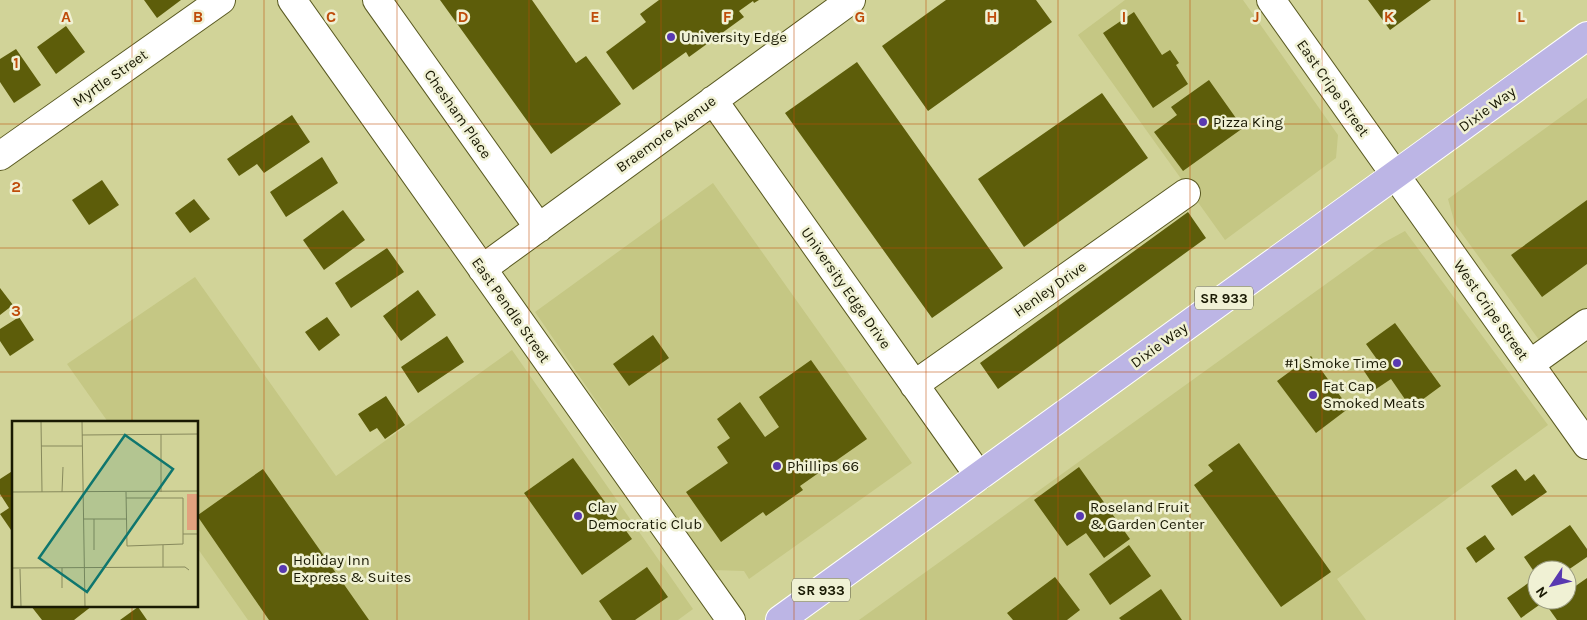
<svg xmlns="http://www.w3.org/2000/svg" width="1587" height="620" font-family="Karla,sans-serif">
	<rect width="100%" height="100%" fill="#d1d398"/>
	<path fill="#c5c784" d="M1125,0H1243L1338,135L1336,158L1225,240L1078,35Z
		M1587,98V312L1542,344L1455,224L1448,199Z
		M713,183L912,463L749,579L744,571L713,570L535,312Z
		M1405,231L1548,425L1337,579L1366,620H859L1383,243Z
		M195,277L336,476L512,350L693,609L678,620H248L198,549V422H108L67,364Z"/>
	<path fill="#5d5d0a" d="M144,0H181L157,18Z
		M440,0H532L576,63L586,56L621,104L551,154Z
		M659,0H759L754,3L753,1L739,11L744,17L689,57L686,52L633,90L606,52L646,22L640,14Z
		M946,0H1036L1052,22L928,111L882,46Z
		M1368,0H1431L1390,30Z
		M1134,12L1162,55L1170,50L1179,63L1176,65L1188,84L1153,108L1103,33Z
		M66,26L85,52L56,74L37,47Z
		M16,49L41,85L14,103L0,82V59Z
		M857,62L1003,268L932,318L785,113Z
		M1209,80L1243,128L1183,171L1154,132L1177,115L1171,107Z
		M1102,93L1148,158L1024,247L978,179Z
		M292,115L310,142L264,173L257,164L239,176L227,159Z
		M322,157L338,183L286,217L270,192Z
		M102,180L119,205L89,225L72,200Z
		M194,199L210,219L190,233L175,213Z
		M1587,200V264L1542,297L1511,255Z
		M343,210L365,240L324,270L303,240Z
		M1188,212L1206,238L998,389L980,363Z
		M387,248L404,272L351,308L335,283Z
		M0,288L13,305L0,315Z
		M418,290L436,315L401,341L383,316Z
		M19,317L34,340L10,356L0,341V329Z
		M327,317L340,335L319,351L305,332Z
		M1395,323L1441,386L1411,408L1391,379L1376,389L1362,368L1376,358L1366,344Z
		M653,335L669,358L629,386L613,364Z
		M447,336L464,362L418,393L401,367Z
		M1311,356L1349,408L1316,433L1277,381Z
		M811,360L867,439L800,486L803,490L766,516L763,512L721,542L686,492L728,463L717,447L730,438L717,419L740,402L765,437L779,427L759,397Z
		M386,396L405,425L385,439L377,428L370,432L358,414Z
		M1239,443L1331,572L1281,607L1194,485L1213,471L1208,465Z
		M573,458L632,539L582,575L524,493Z
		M1079,467L1130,539L1104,558L1086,533L1067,546L1034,500Z
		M263,469L369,620H269L198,517V515Z
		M1516,469L1525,481L1534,474L1547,492L1512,516L1491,486Z
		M14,470V528L11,530L0,514L9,508L0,494V479Z
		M1570,525L1587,549V557L1568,570H1537V576L1524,557Z
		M1485,535L1495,549L1476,563L1466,548Z
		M1129,545L1151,576L1110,605L1089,574Z
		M647,567L668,597L635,620H612L599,601Z
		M1055,577L1080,610L1067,620H1013L1007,613Z
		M1537,577V592L1535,593L1537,600H1540L1542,603L1521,618L1507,598Z
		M1587,578V620H1557L1547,606L1556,600H1567V592Z
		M1161,589L1182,620H1121L1119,618Z
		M31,606H92L74,620H42Z
		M138,607L147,620H120Z"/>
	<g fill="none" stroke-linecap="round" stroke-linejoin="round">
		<defs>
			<path id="minor" d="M292,0L731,620
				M377,0L539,228
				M1271,0L1587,445
				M713,100L979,476
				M0,156L221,0
				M482,269L851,0
				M1530,364L1587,323
				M914,385L1186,193"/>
			<path id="major" d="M780,620L1587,36"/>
		</defs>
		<use href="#minor" stroke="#595921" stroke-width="30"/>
		<use href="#major" stroke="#fff" stroke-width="30"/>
		<use href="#minor" stroke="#fff" stroke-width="28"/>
		<use href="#major" stroke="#bcb5e5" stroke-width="28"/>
	</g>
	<path fill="none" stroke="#bf4c0a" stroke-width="1" stroke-opacity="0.55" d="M132,0V422M264,0V620M397,0V620M529,0V620M661,0V620M794,0V620M926,0V620M1058,0V620M1190,0V620M1322,0V620M1455,0V620M0,124H1587M0,248H1587M0,372H1587M0,496H14M198,496H1587M132,606V620"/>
	<g fill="#5939b1" stroke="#f0f1d4" stroke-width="2">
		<circle cx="671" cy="37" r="5"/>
		<circle cx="1203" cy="122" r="5"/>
		<circle cx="1397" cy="363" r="5"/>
		<circle cx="1313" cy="395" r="5"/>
		<circle cx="777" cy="466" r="5"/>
		<circle cx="578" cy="516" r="5"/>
		<circle cx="1080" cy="516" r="5"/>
		<circle cx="283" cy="569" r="5"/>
	</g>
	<g text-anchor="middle" stroke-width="5" stroke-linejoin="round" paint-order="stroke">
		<g fill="#f0f1d4" stroke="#5a5a42" stroke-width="1">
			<rect x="1195" y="286.5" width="58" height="23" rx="4"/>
			<rect x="792" y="578.5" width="58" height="23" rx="4"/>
		</g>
		<g font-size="14" font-weight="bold" fill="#191903">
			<text x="1224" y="303">SR 933</text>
			<text x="821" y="595">SR 933</text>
		</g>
		<g font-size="15" fill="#191903" stroke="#f0f1d4" text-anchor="start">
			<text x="681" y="42">University Edge</text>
			<text x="1213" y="127">Pizza King</text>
			<text x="1387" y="368" text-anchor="end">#1 Smoke Time</text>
			<text x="1323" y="391">Fat Cap<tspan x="1323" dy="17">Smoked Meats</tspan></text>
			<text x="787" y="471">Phillips 66</text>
			<text x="588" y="512">Clay<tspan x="588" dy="17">Democratic Club</tspan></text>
			<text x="1090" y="512">Roseland Fruit<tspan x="1090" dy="17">&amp; Garden Center</tspan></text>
			<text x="293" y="565">Holiday Inn<tspan x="293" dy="17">Express &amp; Suites</tspan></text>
		</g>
		<g font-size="15" fill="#191903" stroke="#f0f1d4">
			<text transform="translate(110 78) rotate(-35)" y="5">Myrtle Street</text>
			<text transform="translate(1333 88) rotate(55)" y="5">East Cripe Street</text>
			<text transform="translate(1487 109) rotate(-36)" y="5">Dixie Way</text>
			<text transform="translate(458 114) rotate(55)" y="5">Chesham Place</text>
			<text transform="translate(666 134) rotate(-36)" y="5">Braemore Avenue</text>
			<text transform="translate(846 288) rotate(55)" y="5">University Edge Drive</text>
			<text transform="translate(1050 289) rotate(-35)" y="5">Henley Drive</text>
			<text transform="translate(511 310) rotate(55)" y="5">East Pendle Street</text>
			<text transform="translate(1491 310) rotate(55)" y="5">West Cripe Street</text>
			<text transform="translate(1159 345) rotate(-36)" y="5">Dixie Way</text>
		</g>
	</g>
	<g transform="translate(12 421)">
		<rect width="186" height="186" fill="#d1d398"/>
		<path d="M175,73H186V109H175Z" fill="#e2a17e"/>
		<path fill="none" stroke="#87895c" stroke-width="1" d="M29,0L30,71M70,0L73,186M149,13V71M70,14L187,13M29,25H70M0,71L187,70M50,71L51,46M114,71L115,125L171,123V77H114M71,98H115M82,98V129M171,113H187M151,124V146M0,147L173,146L177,149M50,147V167M8,148L9,186"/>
		<path fill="#0f766e" fill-opacity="0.15" stroke="#0f766e" stroke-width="2.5" d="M113,14L161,48L75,171L27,137Z"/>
		<rect width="186" height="186" fill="none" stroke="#191903" stroke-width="2.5"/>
	</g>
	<g font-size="16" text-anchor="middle" font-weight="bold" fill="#bf4c0a" stroke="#f0f1d4" stroke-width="5" stroke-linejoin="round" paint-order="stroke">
		<text x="66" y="22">A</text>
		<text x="198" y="22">B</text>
		<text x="331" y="22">C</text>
		<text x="463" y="22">D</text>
		<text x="595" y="22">E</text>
		<text x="727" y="22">F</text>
		<text x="860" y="22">G</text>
		<text x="992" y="22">H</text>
		<text x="1124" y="22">I</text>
		<text x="1256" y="22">J</text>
		<text x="1389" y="22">K</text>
		<text x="1521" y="22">L</text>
		<text x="16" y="68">1</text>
		<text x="16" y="192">2</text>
		<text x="16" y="316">3</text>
	</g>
	<g transform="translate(1552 585) rotate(235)"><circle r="24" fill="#f0f1d4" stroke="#9a9b80"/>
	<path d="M0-4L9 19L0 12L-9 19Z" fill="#5939b1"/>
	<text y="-8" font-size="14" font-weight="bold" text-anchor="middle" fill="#191903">N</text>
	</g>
</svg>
